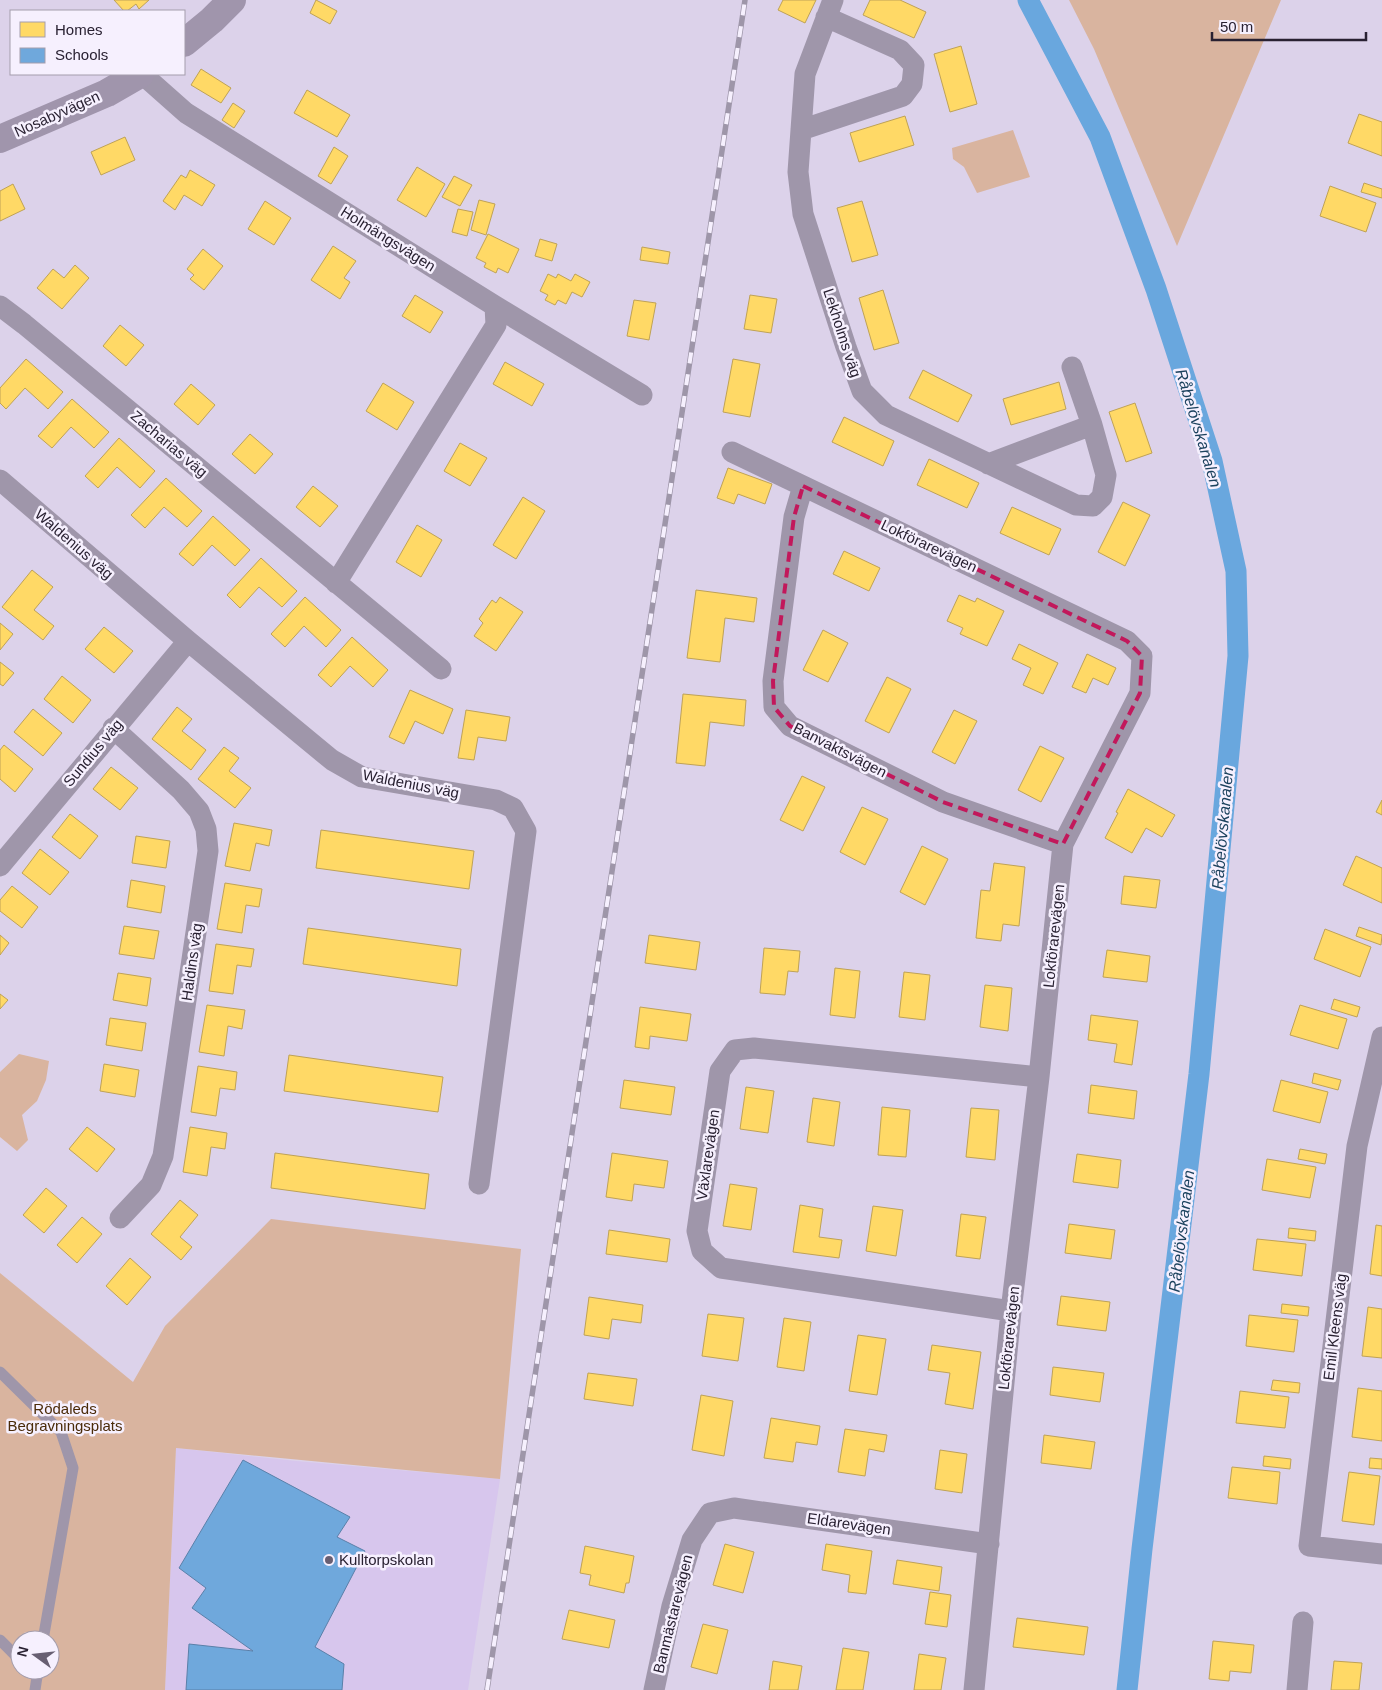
<svg xmlns="http://www.w3.org/2000/svg" width="1382" height="1690" font-family="Arial,sans-serif">
	<rect width="100%" height="100%" fill="#dcd2ea"/>
	<path fill="#d7c6ed" d="M176,1448L296,1461L500,1479L468,1690H165Z"/>
	<path fill="#d9b49f" fill-rule="evenodd" d="M1069,0H1281L1177,246L1094,49Z
		M1013,130L1030,177L977,193L964,167L953,159L952,148Z
		M19,1054L49,1061L46,1080L37,1101L22,1115L28,1140L17,1151L0,1137V1072Z
		M271,1219L521,1249L500,1479L176,1448L165,1690H0V1273L133,1382L165,1326ZM20,1640H50V1670H20Z"/>
	<path fill="#ffd966" stroke="#bfa256" d="M114,0H149L139,9L136,4L127,11H124Z
		M316,0L337,11L330,24L310,13Z
		M783,0H816L805,23L778,10Z
		M870,0H900L926,12L914,38L863,15Z
		M961,46L977,104L950,112L934,54Z
		M201,69L231,88L221,103L191,85Z
		M307,90L350,115L337,137L294,113Z
		M233,103L245,111L234,128L222,120Z
		M1359,114L1382,122V156L1348,143Z
		M905,116L914,145L859,162L850,133Z
		M125,137L135,160L101,175L91,152Z
		M334,147L348,156L331,184L318,176Z
		M417,167L445,184L426,217L397,200Z
		M190,170L215,185L202,206L184,195L175,210L163,201L181,175L186,178Z
		M454,176L472,185L460,206L442,197Z
		M1364,183L1382,189V198L1361,192Z
		M13,184L25,209L0,221V191Z
		M1330,186L1376,203L1366,232L1320,216Z
		M479,200L495,204L486,235L471,230Z
		M265,201L291,218L274,245L248,229Z
		M862,201L878,255L852,262L837,208Z
		M458,209L473,212L467,236L452,232Z
		M488,234L519,249L508,273L498,268L496,273L484,267L486,263L476,258Z
		M540,239L557,244L552,261L535,256Z
		M333,246L356,261L344,278L350,282L340,299L311,280Z
		M642,247L670,252L668,264L640,260Z
		M203,249L223,266L204,290L190,279L194,275L187,269Z
		M75,265L89,278L62,309L37,288L53,269L64,278Z
		M548,274L556,278L558,274L571,281L575,274L590,282L582,297L572,292L566,304L558,300L555,305L545,300L548,295L540,291Z
		M883,290L899,343L874,350L859,298Z
		M415,295L443,312L430,333L402,316Z
		M750,295L777,299L771,333L744,329Z
		M634,300L656,303L649,340L627,336Z
		M120,325L144,345L126,366L103,346Z
		M26,359L63,392L48,409L25,388L6,409L0,403V388Z
		M733,359L760,364L750,417L723,412Z
		M505,362L544,384L532,406L493,384Z
		M923,370L972,395L958,422L909,398Z
		M1059,382L1066,409L1011,425L1003,399Z
		M383,383L414,402L397,430L366,411Z
		M191,384L215,405L198,425L174,404Z
		M72,399L109,432L94,448L71,427L52,448L38,436Z
		M1135,403L1152,453L1126,462L1109,412Z
		M844,417L894,441L883,466L832,442Z
		M250,434L273,454L255,474L232,454Z
		M119,438L155,471L140,488L117,467L98,488L85,476Z
		M460,443L487,458L470,486L444,471Z
		M929,459L979,483L967,508L917,485Z
		M728,468L772,484L765,504L738,494L734,504L717,498Z
		M166,478L202,511L187,527L164,507L145,528L131,515Z
		M313,486L338,506L320,527L296,507Z
		M523,497L545,511L516,559L493,545Z
		M1123,502L1150,515L1125,566L1098,552Z
		M1012,507L1061,529L1049,555L1000,533Z
		M213,516L250,550L235,566L212,545L193,566L179,554Z
		M417,525L442,540L421,577L396,562Z
		M844,551L880,568L869,591L833,574Z
		M261,558L297,591L282,607L259,587L240,608L227,595Z
		M32,570L53,587L34,610L54,626L43,640L2,607Z
		M696,590L757,598L754,622L725,618L720,662L687,658Z
		M959,595L975,602L977,598L1004,611L987,646L960,634L963,628L947,621Z
		M305,597L341,630L326,647L304,626L285,647L271,634Z
		M500,597L523,612L496,651L474,636L483,623L479,619L492,600L496,603Z
		M0,623L13,634L0,650Z
		M104,627L133,651L114,673L85,649Z
		M823,630L848,643L828,682L803,670Z
		M352,637L388,670L373,687L350,666L331,687L318,675Z
		M1019,644L1058,663L1043,694L1023,685L1031,668L1012,659Z
		M1087,654L1116,668L1108,685L1093,678L1086,693L1072,687Z
		M0,662L14,673L3,686L0,684Z
		M62,676L91,700L73,723L44,699Z
		M887,677L911,689L889,733L865,721Z
		M410,690L453,709L443,734L415,721L404,744L389,737Z
		M683,694L746,700L744,726L710,722L705,766L676,763Z
		M177,707L192,719L182,731L206,750L191,770L152,739Z
		M33,709L62,733L43,756L14,732Z
		M466,710L510,717L506,741L478,737L474,760L458,758Z
		M954,710L977,721L955,764L932,752Z
		M4,745L33,769L15,792L0,779V750Z
		M1040,746L1064,758L1041,802L1018,790Z
		M224,747L239,758L229,771L251,788L235,808L198,779Z
		M111,767L138,788L120,810L93,789Z
		M802,776L825,787L803,831L780,820Z
		M1128,789L1175,815L1162,837L1146,828L1132,853L1105,838L1118,813L1116,812Z
		M1382,800V815L1376,812Z
		M862,807L888,819L865,865L840,852Z
		M70,814L98,836L80,859L52,837Z
		M234,823L272,830L269,846L256,843L250,871L225,866Z
		M321,830L474,851L469,889L316,868Z
		M136,836L170,841L166,868L132,863Z
		M922,846L948,859L925,905L900,892Z
		M40,849L69,872L50,895L22,873Z
		M1356,856L1382,868V903L1343,885Z
		M994,863L1025,867L1019,926L1003,924L1001,941L976,938L981,890L990,891Z
		M1124,876L1160,880L1156,908L1121,904Z
		M131,880L165,886L161,913L127,907Z
		M225,883L262,889L259,907L246,905L242,933L217,929Z
		M12,886L38,907L22,928L0,911V900Z
		M124,926L159,931L154,959L119,954Z
		M1359,927L1382,935L1381,945L1356,936Z
		M308,928L461,949L457,986L303,964Z
		M1325,929L1371,947L1360,977L1314,959Z
		M0,935L9,943L0,955Z
		M649,935L700,942L696,970L645,963Z
		M216,944L254,949L251,967L237,965L233,994L209,991Z
		M764,948L800,951L798,972L788,971L785,995L760,993Z
		M1107,950L1150,956L1147,982L1103,977Z
		M835,968L860,971L855,1018L830,1015Z
		M904,972L930,975L925,1020L899,1017Z
		M118,973L151,978L147,1006L113,1000Z
		M985,985L1012,988L1008,1031L980,1027Z
		M0,994L8,1000L0,1009Z
		M1334,999L1360,1007L1357,1017L1331,1009Z
		M207,1005L245,1010L242,1029L228,1026L224,1056L199,1052Z
		M1300,1005L1347,1019L1338,1049L1290,1035Z
		M640,1007L691,1014L687,1041L650,1036L649,1049L635,1047Z
		M1091,1015L1138,1021L1132,1065L1114,1062L1117,1044L1088,1040Z
		M110,1018L146,1023L142,1051L106,1045Z
		M289,1055L443,1077L438,1112L284,1091Z
		M104,1064L139,1070L135,1097L100,1091Z
		M198,1066L237,1072L235,1090L220,1088L216,1116L191,1112Z
		M1314,1073L1341,1080L1338,1090L1312,1083Z
		M624,1080L675,1087L671,1115L620,1108Z
		M1281,1080L1328,1092L1320,1123L1273,1111Z
		M1091,1085L1137,1091L1134,1119L1088,1113Z
		M746,1087L774,1091L768,1133L740,1129Z
		M813,1098L840,1102L834,1146L807,1142Z
		M882,1107L910,1110L906,1157L878,1155Z
		M971,1108L999,1110L995,1160L966,1157Z
		M87,1127L115,1149L97,1172L69,1149Z
		M190,1127L227,1133L225,1149L211,1147L207,1176L183,1172Z
		M1300,1149L1327,1154L1325,1164L1298,1159Z
		M275,1153L429,1174L425,1209L271,1188Z
		M612,1153L668,1161L664,1188L634,1184L632,1201L606,1197Z
		M1077,1154L1121,1160L1118,1188L1073,1182Z
		M1267,1159L1316,1167L1310,1198L1262,1190Z
		M730,1184L757,1188L751,1230L723,1226Z
		M46,1188L67,1206L44,1233L23,1215Z
		M180,1200L198,1215L180,1237L192,1247L181,1260L151,1234Z
		M800,1205L823,1209L819,1237L842,1240L839,1258L793,1252Z
		M873,1206L903,1210L896,1256L866,1251Z
		M961,1214L986,1217L980,1259L956,1256Z
		M82,1217L102,1234L77,1263L57,1245Z
		M1069,1224L1115,1230L1111,1259L1065,1253Z
		M1376,1225L1382,1226V1276L1370,1274Z
		M1289,1228L1316,1231L1315,1241L1288,1238Z
		M609,1230L670,1239L667,1262L606,1254Z
		M1257,1239L1306,1244L1302,1276L1253,1270Z
		M130,1258L151,1277L127,1305L106,1286Z
		M1061,1296L1110,1302L1106,1331L1057,1325Z
		M589,1297L643,1305L641,1323L612,1319L609,1339L584,1335Z
		M1282,1304L1309,1307L1308,1316L1281,1313Z
		M1368,1307L1382,1309V1358L1362,1356Z
		M708,1314L744,1318L738,1361L702,1356Z
		M1249,1315L1298,1320L1294,1352L1246,1346Z
		M784,1318L811,1322L804,1371L777,1367Z
		M858,1335L886,1339L877,1395L849,1391Z
		M932,1345L981,1352L973,1409L945,1404L950,1373L928,1370Z
		M1053,1367L1104,1373L1100,1402L1050,1395Z
		M588,1373L637,1379L633,1406L584,1399Z
		M1273,1380L1300,1383L1299,1393L1271,1390Z
		M1358,1388L1382,1391V1441L1352,1437Z
		M1240,1391L1289,1397L1285,1428L1236,1423Z
		M701,1395L733,1401L724,1456L692,1450Z
		M771,1418L820,1426L817,1445L796,1442L793,1462L764,1458Z
		M845,1429L887,1435L884,1452L869,1449L865,1476L838,1472Z
		M1044,1435L1095,1442L1091,1469L1041,1463Z
		M940,1450L967,1454L962,1493L935,1489Z
		M1264,1456L1291,1459L1290,1469L1263,1466Z
		M1370,1458L1382,1459V1469L1369,1468Z
		M1232,1467L1280,1472L1277,1504L1228,1498Z
		M1349,1472L1380,1476L1374,1525L1342,1521Z
		M725,1544L754,1552L743,1593L713,1585Z
		M826,1544L872,1551L866,1594L848,1592L850,1575L822,1570Z
		M585,1546L634,1556L629,1583H626L624,1593L589,1585L591,1575L580,1573Z
		M897,1560L942,1567L939,1591L893,1584Z
		M930,1592L951,1595L947,1627L925,1624Z
		M569,1610L615,1620L609,1648L562,1639Z
		M1017,1618L1088,1627L1084,1655L1013,1647Z
		M703,1624L728,1630L717,1674L691,1667Z
		M1213,1641L1254,1645L1251,1673L1230,1671L1229,1681L1209,1679Z
		M843,1648L869,1652L863,1690H836Z
		M919,1654L946,1658L941,1690H914Z
		M773,1661L802,1666L798,1690H769Z
		M1334,1661L1362,1663L1359,1690H1331Z"/>
	<path fill="#6fa8dc" stroke="#5a80a9" d="M243,1460L350,1517L337,1537L365,1551L315,1647L344,1664L342,1690H186L189,1644L253,1651L192,1608L206,1588L179,1568Z"/>
	<g fill="none" stroke-linecap="round" stroke-linejoin="round">
		<path stroke="#69a7de" stroke-width="21" d="M1028,0L1100,137L1156,289L1212,461L1236,571L1238,656L1199,1074L1142,1549L1127,1690"/>
		<path stroke="#9f96aa" stroke-width="11" d="M0,1372L61,1432L73,1468L43,1640
			M0,1640L20,1660
			M35,1690L38,1670"/>
		<path stroke="#9f96aa" stroke-width="21" d="M833,0L805,74L798,172L803,214L846,347L862,391L886,415L1076,505L1093,506L1102,497L1106,475L1092,425L1072,367
			M142,74L186,113L495,306L642,395
			M801,130L903,96L912,84L914,65L900,50L826,17
			M0,306L24,324L441,669
			M732,452L1127,641L1142,656L1140,693L1063,844L1039,1077L1011,1311L974,1690
			M988,464L1092,425
			M0,480L188,641L332,760L362,777L496,800L513,808L526,831L479,1184
			M803,486L794,517L773,681L774,707L790,726L943,802L1063,844
			M336,583L496,325L495,306
			M113,728L181,790L199,811L206,829L208,851L163,1156L151,1185L120,1218
			M0,866L188,641
			M1382,1037L1357,1146L1309,1546L1382,1554
			M1011,1311L721,1268L702,1251L697,1231L720,1071L735,1050L754,1048L1039,1077
			M654,1690L672,1606L692,1540L710,1513L734,1508L989,1544
			M1297,1690L1303,1622"/>
		<path stroke="#a095ac" stroke-width="28" d="M184,43L212,20L232,0
			M0,139L107,93L140,74"/>
		<defs>
			<path id="rail" d="M487,1690L745,0"/>
		</defs>
		<use href="#rail" stroke="#9e96a9" stroke-width="5.5"/>
		<use href="#rail" stroke="#f6f0fe" stroke-width="4" stroke-dasharray="11" stroke-linecap="butt"/>
	</g>
	<path fill="none" stroke="#c2185b" stroke-width="4" stroke-dasharray="10 6" stroke-linejoin="round" d="M803,486L1127,641L1142,656L1140,693L1063,844L943,802L790,726L774,707L773,681L794,517Z"/>
	<circle fill="#685f72" stroke="#f6f0fe" stroke-width="2" cx="329" cy="1560" r="5"/>
	<g text-anchor="middle" stroke-width="5" stroke-linejoin="round" paint-order="stroke">
		<g font-size="15" fill="#292132" stroke="#f6f0fe">
			<text transform="translate(57 114) rotate(-24)" y="5">Nosabyvägen</text>
			<text transform="translate(388 239) rotate(32)" y="5">Holmängsvägen</text>
			<text transform="translate(842 333) rotate(72)" y="5">Lekholms väg</text>
			<text transform="translate(169 444) rotate(40)" y="5">Zacharias väg</text>
			<text transform="translate(74 544) rotate(41)" y="5">Waldenius väg</text>
			<text transform="translate(929 546) rotate(25)" y="5">Lokförarevägen</text>
			<text transform="translate(840 750) rotate(27)" y="5">Banvaktsvägen</text>
			<text transform="translate(93 753) rotate(-50)" y="5">Sundius väg</text>
			<text transform="translate(411 784) rotate(11)" y="5">Waldenius väg</text>
			<text transform="translate(1054 936) rotate(-84)" y="5">Lokförarevägen</text>
			<text transform="translate(192 962) rotate(-82)" y="5">Haldins väg</text>
			<text transform="translate(708 1155) rotate(-82)" y="5">Växlarevägen</text>
			<text transform="translate(1335 1327) rotate(-83)" y="5">Emil Kleens väg</text>
			<text transform="translate(1009 1338) rotate(-84)" y="5">Lokförarevägen</text>
			<text transform="translate(849 1524) rotate(8)" y="5">Eldarevägen</text>
			<text transform="translate(673 1614) rotate(-76)" y="5">Banmästarevägen</text>
		</g>
		<g font-size="15" fill="#4a2b09" stroke="#f6f0fe">
			<text x="65" y="1414">Rödaleds<tspan x="65" dy="17">Begravningsplats</tspan></text>
		</g>
		<g font-size="15" fill="#292132" stroke="#f6f0fe" text-anchor="start">
			<text x="339" y="1565">Kulltorpskolan</text>
		</g>
		<g font-size="16" font-style="italic" fill="#1c425e" stroke="#f6f0fe">
			<text transform="translate(1199 428) rotate(73)" y="6">Råbelövskanalen</text>
			<text transform="translate(1222 828) rotate(-85)" y="6">Råbelövskanalen</text>
			<text transform="translate(1181 1231) rotate(-83)" y="6">Råbelövskanalen</text>
		</g>
	</g>
	<rect x="10" y="10" width="175" height="65" fill="#f6f0fe" stroke="#a49dac"/>
	<rect x="20" y="22" width="25" height="15" fill="#ffd966" stroke="#a49dac"/>
	<text x="55" y="35" font-size="15" fill="#292132">Homes</text>
	<rect x="20" y="48" width="25" height="15" fill="#6fa8dc" stroke="#a49dac"/>
	<text x="55" y="60" font-size="15" fill="#292132">Schools</text>
	<g transform="translate(35 1655) rotate(285)"><circle r="24" fill="#f6f0fe" stroke="#a49dac"/>
	<path d="M0-4L9 19L0 12L-9 19Z" fill="#685f72"/>
	<text y="-8" font-size="14" font-weight="bold" text-anchor="middle" fill="#292132">N</text>
	</g>
	<path d="M1212 32v8h154v-8" fill="none" stroke="#292132" stroke-width="2.5"/>
	<text x="1220" y="32" font-size="15" fill="#292132" stroke="#f6f0fe" stroke-width="4" paint-order="stroke">50 m</text>
</svg>
